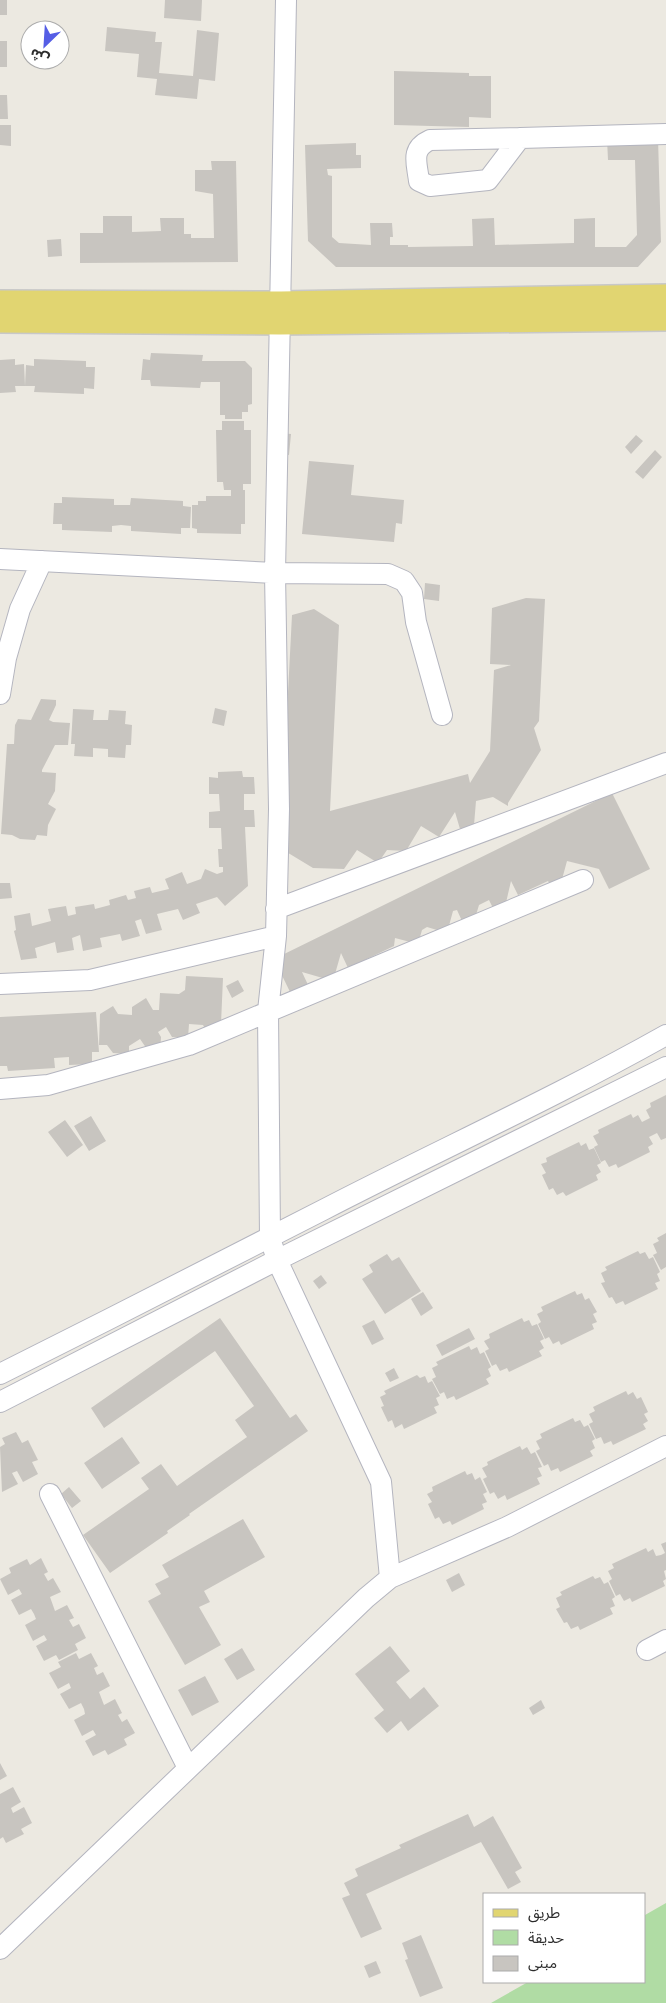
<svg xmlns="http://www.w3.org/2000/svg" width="666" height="2003" font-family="Figtree,'Noto Sans Arabic',sans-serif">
	<rect width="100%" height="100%" fill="#ece9e1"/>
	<path fill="#b0dca4" d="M666,1903V2003H491L528,1982H645V1915Z"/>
	<path fill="#c8c5c0" d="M0,0H7V15H0Z
		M165,0H202L201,21L164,18Z
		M107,27L156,32L155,42H162L159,73L193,76L197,30L219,33L215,81L199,79L197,99L155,95L157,79L137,77L139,54L105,51Z
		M0,41H7V67H0Z
		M394,71L469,73V76H491V118L469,117V127L394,125Z
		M0,95H7L8,119H0Z
		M0,125H11V146L0,145Z
		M658,138L661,242L638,267H336L308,241L305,145L356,143V155H361V168L327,169L328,175L332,176V237L339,243L371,245L370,223H392L393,237H390V245H408V247L473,246L472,219L494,218L495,245L574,243V219L595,218V247H626L637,235L635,160H608L607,139Z
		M211,161H236L238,262L80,263V233H103V216H132V232L161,231L160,218H184V234H191V238H214L213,194L195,191V170H212Z
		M61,239L62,256L48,257L47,240Z
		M151,353L203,355L202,361H245L252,368V404L248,405V412H242V419H225V415H220V382H201L200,388L151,386L150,380H141L143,359L150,360Z
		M15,359V365L24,364L25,386H15L16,392L0,393V360Z
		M34,359L86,361V367H95L94,389L84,388V394L34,392L35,386H25L26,365L34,366Z
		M222,421H244V430H251V484H243V490H236H245V524H241V534L197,533V529L192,528V505H198V501H206V496H231V490H224L223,482H217L216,430H222Z
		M282,433L291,434L289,455L281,454Z
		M636,435L643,441L631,454L625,447Z
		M655,450L662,457L643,479L635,472Z
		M309,461L354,465L351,495L404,500L402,524L396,523L394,542L302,534Z
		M62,497L114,499V505H130L131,498L183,501V506L191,507L190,528H181V534L131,531V526L121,525L112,526V532L62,530V524H53L54,503H62Z
		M425,583L440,585L439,601L424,599Z
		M526,598L545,599L539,721L534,728L541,750L508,803V806L493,797L476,801L474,825L460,829L455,812L439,837L421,826L406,851L387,850L378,863L357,850L344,869L313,868L280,848L292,615L314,609L339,625L330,811L468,774L470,783L490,751L494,670L511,665L490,664L492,608Z
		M41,699L56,700V705L49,720L53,722L70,723L68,745H55L42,770V772L56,773L55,791L48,804L56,809L48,825L47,836L37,835L35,840L20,839L12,835L1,834L7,744H14L15,725L18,719L31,720Z
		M215,708L227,711L224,726L212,723Z
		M73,709L94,710L93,720H108L109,710L126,711L125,724L132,725L131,745H126L125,758L108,757V749L93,748V757L74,756L75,744H71Z
		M242,771L243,777H254L255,794H244V810H254L255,827H245L248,886L225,906L217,897L196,904L200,913L183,920L178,909L157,914L162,930L146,934L141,919L135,921L140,936L122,941L120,934L100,938L102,947L83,951L80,935L72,938L74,950L57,953L55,942L35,948L37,958L21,960L14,931L16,930L14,916L30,913L32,926L51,921L48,909L66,906L68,916L76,914L75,907L94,904L95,909L110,905L109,900L126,895L128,900L136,898L134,891L150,887L152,893L169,889L165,879L182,872L187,884L201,879L205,869L217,874L223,872V867H219L218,849H222L221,828H209V812L220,811L219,794H209V777L218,778V772Z
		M612,793L650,869L609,889L599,869L567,861L561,883L552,888L548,881L518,895L511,881L505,907L495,912L489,900L479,905L476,915L462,921L457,910L453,911L447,933L427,927L422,930L418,944L395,938L394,946L348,968L341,953L333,981L302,972L309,987L292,996L274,959Z
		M0,883H10L12,898L0,899Z
		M186,976L223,978L221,1024L207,1032L203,1025L189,1024L188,1038L172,1037L166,1027L158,1032L161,1037L160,1053L149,1052L140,1039L129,1046V1054L113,1053L107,1045H99L100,1014L113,1006L118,1014L132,1015V1007L146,998L153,1010H159L160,993L179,994L185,990Z
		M238,980L244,991L232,998L226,986Z
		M96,1012L99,1052H92V1064L69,1065V1057L54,1058L55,1068L8,1071L7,1066H0V1017Z
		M666,1095V1138L661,1140L657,1133L649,1137L653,1144L648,1147L650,1152L618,1168L616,1164L609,1167L605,1160L601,1162L594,1147L598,1145L593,1136L599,1133L598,1130L631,1114L633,1118L638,1115L642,1122L650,1118L646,1110L651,1107L650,1103Z
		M91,1116L106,1141L89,1151L74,1126Z
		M65,1120L83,1145L67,1157L48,1132Z
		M579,1142L581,1146L586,1143L589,1150L594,1148L601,1163L597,1165L601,1172L596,1175L598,1180L566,1196L563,1192L557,1195L553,1188L549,1190L542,1175L546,1173L541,1164L547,1162L546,1158Z
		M666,1233V1267L661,1270L653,1255L657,1253L653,1244L659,1241L657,1238Z
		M638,1251L640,1254L645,1252L649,1259L653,1257L660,1272L657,1274L660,1281L655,1283L658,1289L625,1305L623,1301L616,1304L612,1297L609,1298L601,1283L605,1282L601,1273L607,1270L605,1267Z
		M387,1254L392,1261L399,1257L421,1291L385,1314L362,1279L373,1272L369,1265Z
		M321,1275L327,1283L319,1289L313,1281Z
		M575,1291L577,1295L582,1293L585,1300L589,1298L597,1312L593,1314L597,1322L592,1324L594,1329L561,1345L559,1341L553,1344L549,1337L545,1339L538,1324L541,1322L537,1314L543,1311L541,1307Z
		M423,1292L433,1308L421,1316L411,1299Z
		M220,1318L290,1418L296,1414L308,1431L189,1514L190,1515L167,1531L168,1533L110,1573L83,1535L149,1489L141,1478L161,1464L177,1486L247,1437L235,1420L254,1406L215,1351L104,1428L91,1408Z
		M522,1318L524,1322L529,1320L532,1326L537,1324L544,1339L540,1341L544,1348L539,1351L542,1356L509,1372L507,1368L500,1371L496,1364L492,1366L485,1351L489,1349L484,1341L490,1338L489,1334Z
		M374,1320L384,1339L372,1345L362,1326Z
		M469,1328L475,1339L442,1356L436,1345Z
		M469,1346L471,1350L477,1347L480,1354L484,1352L491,1367L488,1369L491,1376L486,1379L489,1384L456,1400L454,1396L447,1399L444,1392L440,1394L432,1379L436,1377L432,1368L438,1365L436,1362Z
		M394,1368L399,1378L390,1382L385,1373Z
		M417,1375L420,1378L425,1376L428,1383L432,1381L440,1396L436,1398L439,1405L434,1407L437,1413L404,1429L402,1424L395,1428L392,1420L388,1422L381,1407L384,1406L380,1397L386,1394L384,1391Z
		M626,1391L628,1395L633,1392L637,1399L641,1397L648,1412L644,1414L648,1421L643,1424L646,1429L613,1445L611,1441L604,1444L601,1437L596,1439L589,1424L593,1422L589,1414L595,1411L593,1407Z
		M573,1418L575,1422L580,1420L584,1427L588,1425L595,1439L592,1441L595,1448L590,1451L593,1456L560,1472L558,1468L551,1471L548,1464L544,1466L536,1451L540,1449L536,1441L542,1438L540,1434Z
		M16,1432L22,1443L28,1440L38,1460L32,1462L38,1474L23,1482L17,1471L12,1473L18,1484L2,1492L0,1447L5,1444L2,1438Z
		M122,1437L140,1463L102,1489L84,1463Z
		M520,1446L522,1450L527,1447L531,1454L535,1452L542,1467L538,1468L542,1476L537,1478L540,1484L507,1500L505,1495L498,1499L494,1492L490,1494L483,1479L487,1477L482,1468L488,1465L487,1462Z
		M465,1471L467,1475L472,1473L475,1480L480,1477L487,1492L483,1494L487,1502L482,1504L484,1509L452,1525L450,1521L443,1524L439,1517L435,1519L428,1504L432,1502L427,1494L433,1491L432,1487Z
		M69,1487L81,1501L72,1508L61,1494Z
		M243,1519L265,1557L204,1591L210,1602L199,1607L221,1645L185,1665L148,1601L161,1594L155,1584L169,1577L162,1565Z
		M666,1542V1570L664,1571L666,1579L663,1581L665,1586L632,1602L630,1598L624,1601L620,1594L616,1596L609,1581L612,1579L608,1571L614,1568L612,1564L646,1548L648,1552L653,1549L656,1556L661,1555L665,1553L661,1544Z
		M41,1558L48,1572L44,1574L48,1581L53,1578L61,1592L50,1597L55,1611L67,1605L74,1618L69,1620L73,1627L79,1624L86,1638L75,1644L78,1650L59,1660L56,1655L44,1661L36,1646L47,1640L44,1635L33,1641L25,1625L36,1619L34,1614L31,1609L19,1615L11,1600L22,1594L19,1589L8,1595L0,1579L11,1573L9,1568L27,1559L30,1565Z
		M459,1573L465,1585L452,1592L446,1580Z
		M593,1576L595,1579L600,1577L604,1584L608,1582L615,1597L612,1599L615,1606L610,1608L613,1614L580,1630L578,1626L571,1629L567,1622L564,1623L556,1609L560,1607L556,1598L562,1595L560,1592Z
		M390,1646L410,1671L396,1682L410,1699L424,1687L439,1706L408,1731L401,1721L387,1733L374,1718L384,1710L355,1674Z
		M242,1648L255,1670L237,1680L224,1659Z
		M76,1653L79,1659L91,1653L98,1666L94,1668L97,1675L103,1672L110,1686L99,1692L104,1705L115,1699L122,1713L118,1715L122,1722L127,1719L135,1733L124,1739L127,1745L108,1755L105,1750L93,1756L85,1741L96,1735L93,1730L82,1736L74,1720L85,1714L84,1709L81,1703L69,1709L60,1694L71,1688L69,1683L58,1689L49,1673L61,1667L58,1662Z
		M205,1676L219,1702L192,1716L178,1690Z
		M541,1700L545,1708L533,1715L529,1708Z
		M0,1763L7,1776L0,1780Z
		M13,1787L21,1802L11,1808L13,1813L24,1807L32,1823L21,1829L24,1834L6,1843L3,1837L0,1839V1794Z
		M468,1814L474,1827L493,1816L522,1868L515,1872L521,1882L508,1889L481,1842L366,1894L382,1929L361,1938L342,1898L350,1895L344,1883L358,1876L355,1869L401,1848L399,1845Z
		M421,1935L443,1988L420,1997L405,1960L408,1959L402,1943Z
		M376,1961L381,1973L369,1978L364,1966Z"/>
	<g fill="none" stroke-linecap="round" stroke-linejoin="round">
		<defs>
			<path id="minor" d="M520,138L430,140C410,149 417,163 419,181L430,186L488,180L520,138L666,134
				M0,559L275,573L388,574L404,581L412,593L416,622L442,715
				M0,694L6,658L20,609L42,561
				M276,909L666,763
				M0,984L90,980L276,936
				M0,1089L48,1085L189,1045L583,880
				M0,1374C108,1320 216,1265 323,1210C437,1151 554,1098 666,1035
				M0,1402L277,1260L666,1067
				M50,1494L188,1768
				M390,1578L507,1527L666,1446
				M647,1650L666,1640
				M0,1949L366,1598L390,1578L381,1482L277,1260L270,1238L268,1011L276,936L279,809L275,573L286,0"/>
			<path id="major" d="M0,303L281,304L666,297
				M0,320L280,322L666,318"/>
		</defs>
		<use href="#minor" stroke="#b4b5bf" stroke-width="22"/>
		<use href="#major" stroke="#c8c8c8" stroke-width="28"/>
		<use href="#minor" stroke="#fff" stroke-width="20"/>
		<use href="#major" stroke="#e1d571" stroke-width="25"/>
	</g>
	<rect x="483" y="1893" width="162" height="90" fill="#ffffff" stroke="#ababab"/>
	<rect x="493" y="1909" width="25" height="8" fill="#e1d571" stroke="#ababab"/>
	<text x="528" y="1918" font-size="15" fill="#2d2d2d">طريق</text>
	<rect x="493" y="1930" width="25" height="15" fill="#b0dca4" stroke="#ababab"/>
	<text x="528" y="1943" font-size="15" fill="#2d2d2d">حديقة</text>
	<rect x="493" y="1956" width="25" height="15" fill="#c8c5c0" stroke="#ababab"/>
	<text x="528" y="1968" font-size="15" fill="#2d2d2d">مبنى</text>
	<g transform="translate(45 45) rotate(205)"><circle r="24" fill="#ffffff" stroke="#ababab"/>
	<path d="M0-4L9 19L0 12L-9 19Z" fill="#555ee5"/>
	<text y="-8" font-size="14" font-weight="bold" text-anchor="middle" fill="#2d2d2d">ش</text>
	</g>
</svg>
